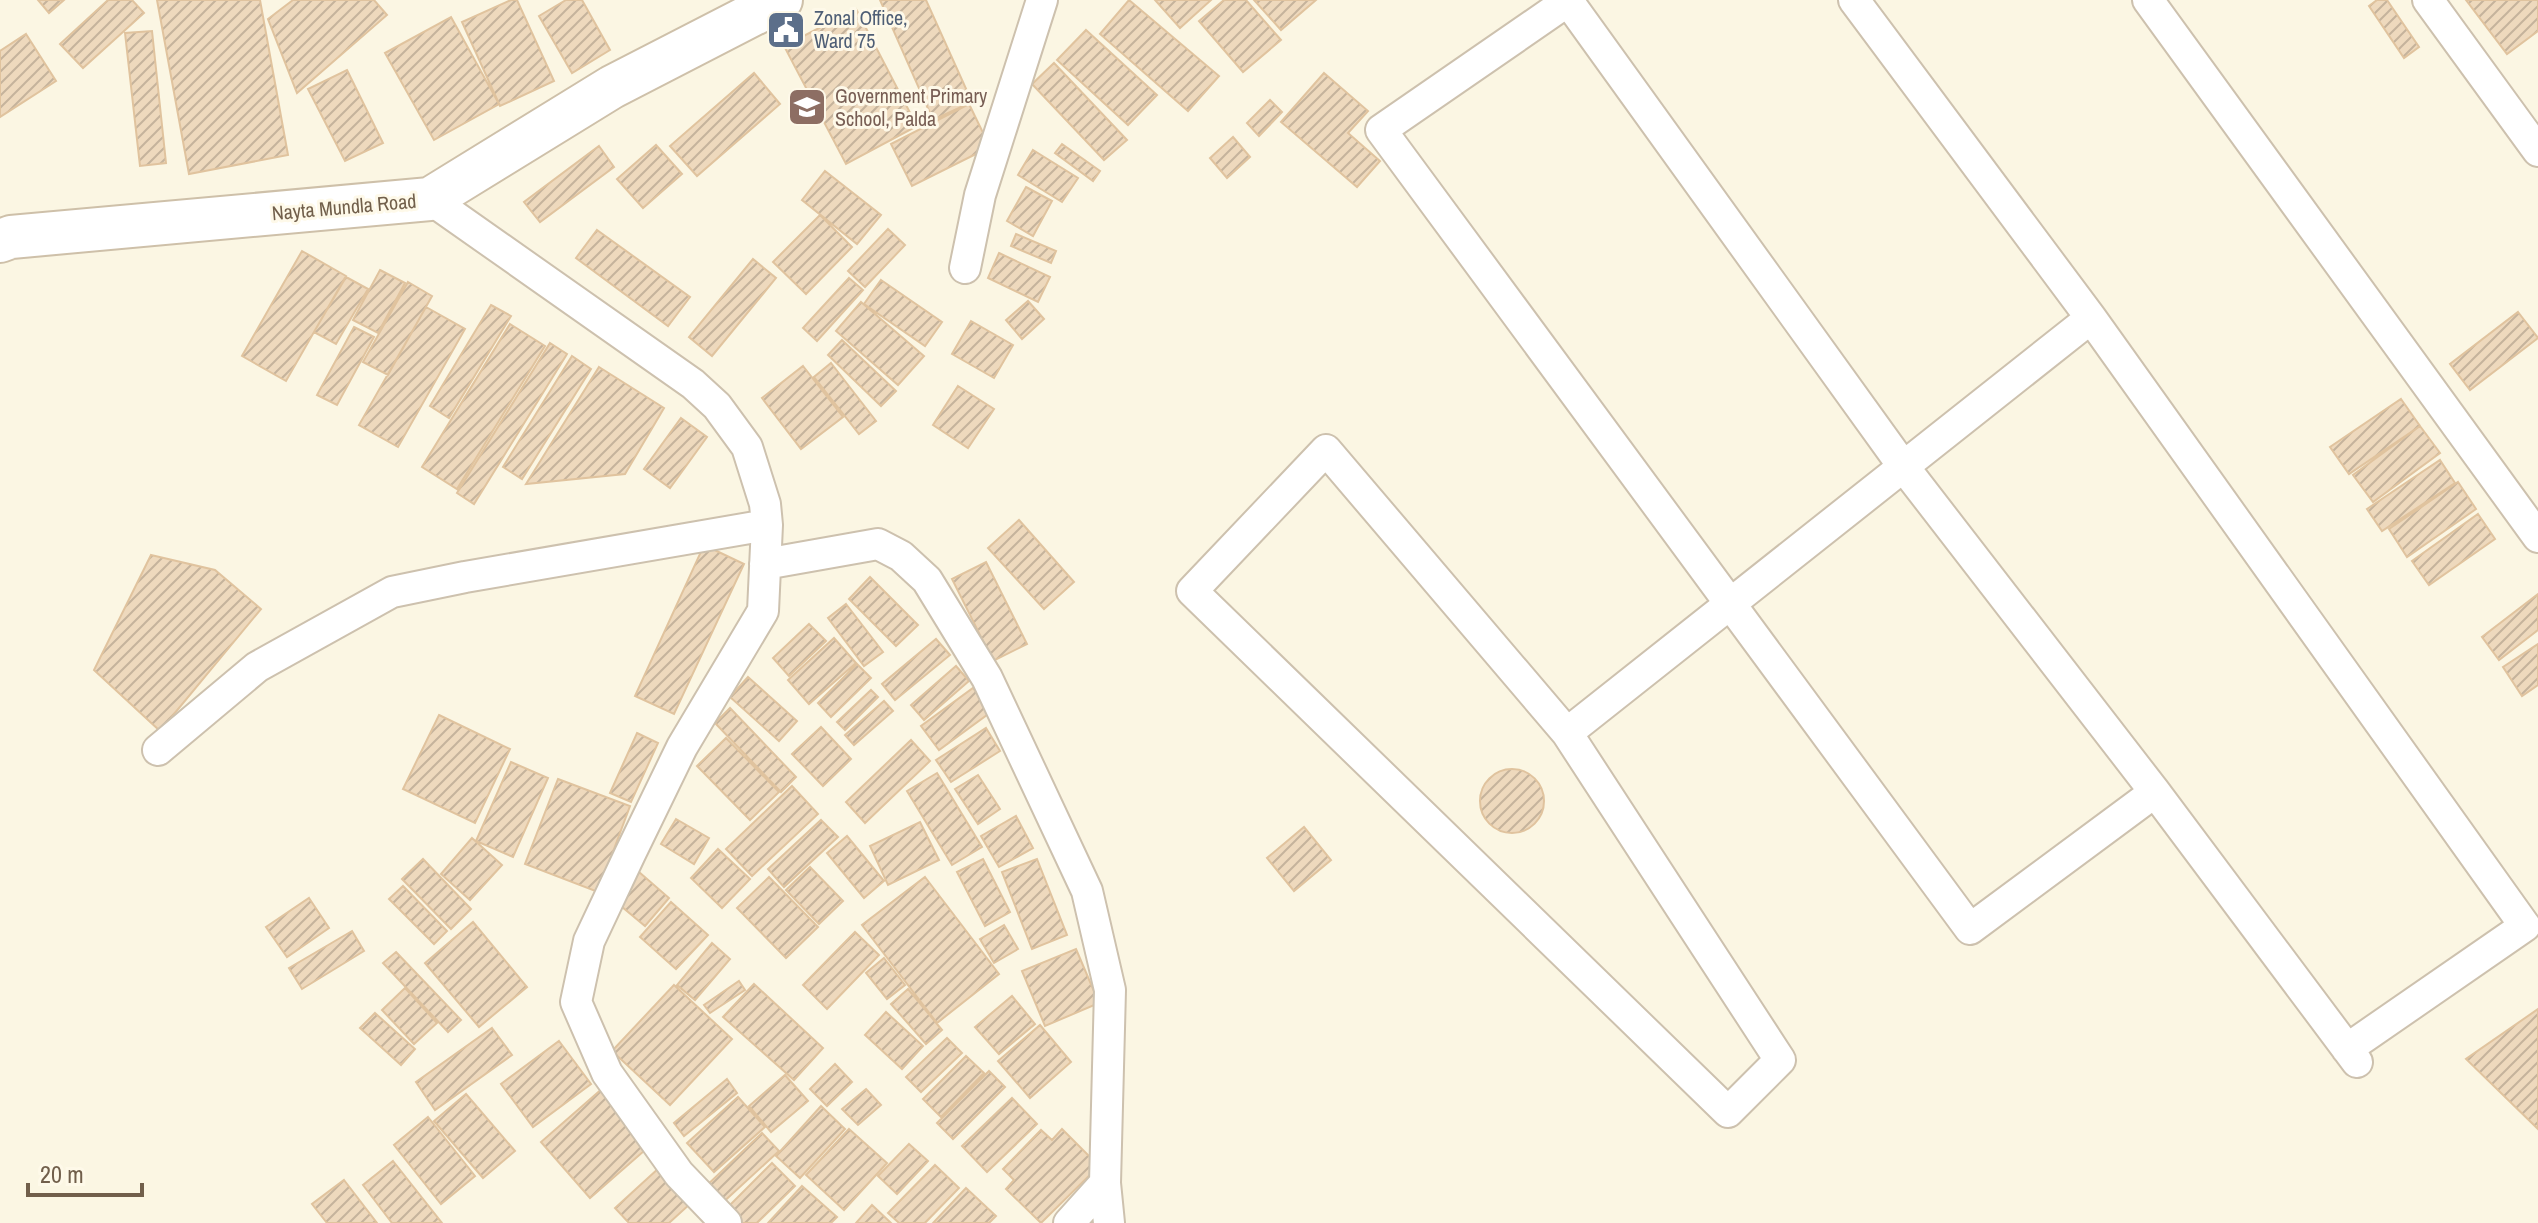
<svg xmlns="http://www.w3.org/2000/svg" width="2538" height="1223" font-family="'Archivo Narrow',sans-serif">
	<defs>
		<pattern id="building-hatch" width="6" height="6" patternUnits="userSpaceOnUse" patternTransform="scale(2)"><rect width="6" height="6" fill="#eed9bd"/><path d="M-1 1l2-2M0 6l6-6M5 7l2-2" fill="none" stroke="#c5b39c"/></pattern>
	</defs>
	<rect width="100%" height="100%" fill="#fbf6e3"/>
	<path fill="url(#building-hatch)" stroke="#e0c39e" stroke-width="2" d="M38,0H64L49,13Z
		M108,0H132L144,13L83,68L60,44Z
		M157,0H260L288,155L189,174Z
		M293,0H374L387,15L297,93L268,19Z
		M511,0H517L554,81L500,106L462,22Z
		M566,0H582L610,50L572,73L539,16Z
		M880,0H926L972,102L933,120Z
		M1129,0L1219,76L1188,111L1100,34Z
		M1155,0H1211L1180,28Z
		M1224,0H1246L1281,40L1243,72L1199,21Z
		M1254,0H1316L1281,30Z
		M2377,0H2387L2419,47L2404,58L2369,6Z
		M2466,0H2538V31L2507,54Z
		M856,9L917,126L846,164L784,46Z
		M451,17L499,104L434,140L385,53Z
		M1086,30L1157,95L1128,125L1057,60Z
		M152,31L166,163L140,166L125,33Z
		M26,34L56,81L0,117V51Z
		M1054,63L1127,140L1104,160L1032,84Z
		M347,70L383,143L345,161L308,89Z
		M754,73L780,104L697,176L670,146Z
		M1324,73L1368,111L1348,133L1380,161L1357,187L1281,122Z
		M1270,100L1282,112L1259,136L1247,123Z
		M969,104L990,147L912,186L891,144Z
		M1233,137L1250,157L1227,178L1210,158Z
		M1062,144L1100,171L1093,181L1055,153Z
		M656,145L682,174L643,208L617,179Z
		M599,146L614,167L540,222L524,202Z
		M1033,150L1078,178L1062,202L1018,175Z
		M825,171L881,215L857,244L802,200Z
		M1026,187L1052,201L1033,236L1007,221Z
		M820,215L852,247L806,294L773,262Z
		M888,229L905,245L865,287L848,271Z
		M597,230L690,297L668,326L576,258Z
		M1016,234L1056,251L1051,263L1011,246Z
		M302,251L346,276L286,381L242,356Z
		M999,253L1050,277L1038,302L988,278Z
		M753,259L776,278L712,356L689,337Z
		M380,270L405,283L378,333L353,320Z
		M346,277L368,289L336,344L314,332Z
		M849,278L863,290L817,341L803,328Z
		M881,280L942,322L925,346L864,304Z
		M408,282L432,296L388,375L363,362Z
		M1028,301L1044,319L1022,339L1006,320Z
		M861,302L924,356L898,385L836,331Z
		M491,305L511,316L449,418L430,406Z
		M426,307L465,329L398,447L359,425Z
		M2518,312L2538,338L2470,390L2450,364Z
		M971,321L1013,345L994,378L952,354Z
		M510,324L545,346L457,489L422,467Z
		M354,327L374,337L337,405L317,395Z
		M842,340L896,391L881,406L828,355Z
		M550,343L567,354L474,504L457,493Z
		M572,356L591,369L522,479L503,467Z
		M831,363L876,421L859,434L814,377Z
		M803,366L843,417L801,449L762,398Z
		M599,367L664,408L625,474L526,484Z
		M958,386L994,409L968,448L933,425Z
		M2401,399L2420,426L2349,474L2330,447Z
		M681,418L707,437L670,488L644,469Z
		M2420,426L2440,453L2373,502L2353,475Z
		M2440,460L2455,483L2382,531L2367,509Z
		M2458,482L2476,509L2407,557L2389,529Z
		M2478,514L2495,539L2429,585L2412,561Z
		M1019,520L1074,582L1044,609L988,548Z
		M704,545L744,564L674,714L635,696Z
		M151,555L215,570L261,609L160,731L94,670Z
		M986,562L1027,644L993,661L952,579Z
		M870,577L918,625L896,646L849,599Z
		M2538,594V630L2499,660L2482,637Z
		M846,604L883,652L864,666L828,618Z
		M809,624L826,641L789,676L773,658Z
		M834,638L856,663L809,704L788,680Z
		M936,639L950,655L895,700L882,684Z
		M2538,644V685L2522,696L2503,667Z
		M857,664L871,678L831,717L818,703Z
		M956,666L969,681L924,720L911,705Z
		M748,677L797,721L779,741L730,697Z
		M973,688L991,712L939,750L921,726Z
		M871,690L878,697L845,730L837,722Z
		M884,701L893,711L854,745L845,735Z
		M730,708L796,777L781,792L715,723Z
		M439,715L510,749L475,823L403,789Z
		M821,727L851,759L823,786L792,754Z
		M986,728L1000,751L951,782L936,760Z
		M637,733L658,743L631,802L610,793Z
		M726,738L779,792L750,820L697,766Z
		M911,740L930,761L865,823L846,802Z
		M511,762L548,778L513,857L476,841Z
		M1480 801a32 32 0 1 1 64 0a32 32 0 1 1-64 0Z
		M937,773L982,847L952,865L907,791Z
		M978,775L1000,809L978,824L955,789Z
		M558,779L630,806L598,892L525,864Z
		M792,786L818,814L752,876L726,849Z
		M1016,816L1033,848L999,867L981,836Z
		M676,819L709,838L694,864L661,844Z
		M821,820L838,837L784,887L768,869Z
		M920,822L939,860L888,885L870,846Z
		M1304,827L1331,860L1294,891L1267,858Z
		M847,836L884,881L864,898L827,853Z
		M472,838L502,865L470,900L441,874Z
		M718,849L750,879L722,908L691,878Z
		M423,859L471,909L451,929L402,879Z
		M983,859L1010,912L985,926L957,872Z
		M1037,859L1067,935L1032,949L1002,872Z
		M810,867L843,901L819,924L786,890Z
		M639,872L669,898L645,926L615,901Z
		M769,877L818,927L786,958L737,908Z
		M925,877L999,974L937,1023L862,925Z
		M403,886L447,931L434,944L389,899Z
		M309,898L329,928L287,957L266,927Z
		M671,902L708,935L676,969L640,937Z
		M473,922L527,987L479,1027L425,963Z
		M1004,925L1018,949L994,963L980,939Z
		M352,931L364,951L302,989L289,968Z
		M855,932L879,955L827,1009L803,985Z
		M712,943L730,959L695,1000L677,985Z
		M1076,949L1099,1003L1045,1026L1022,971Z
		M396,952L461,1020L448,1032L383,963Z
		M884,958L905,985L887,999L866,973Z
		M739,981L745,990L710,1013L704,1005Z
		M754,984L823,1048L794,1080L723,1017Z
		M674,985L732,1039L670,1105L612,1051Z
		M405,988L437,1023L414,1044L382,1010Z
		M908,989L942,1030L926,1044L891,1004Z
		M1012,996L1035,1024L999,1054L975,1027Z
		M2538,1009V1129L2466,1059Z
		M886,1012L923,1046L902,1069L865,1035Z
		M375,1013L415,1049L401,1065L360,1028Z
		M1040,1025L1071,1062L1030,1098L998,1061Z
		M492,1028L512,1055L435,1110L416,1082Z
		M947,1038L962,1053L921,1092L906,1077Z
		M559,1041L591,1084L533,1127L501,1084Z
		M966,1056L984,1073L941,1117L923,1099Z
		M835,1064L852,1082L827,1106L810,1089Z
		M989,1071L1005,1087L953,1139L937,1123Z
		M785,1075L808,1101L771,1132L749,1106Z
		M727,1079L737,1093L684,1136L674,1123Z
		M603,1088L652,1144L590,1198L541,1142Z
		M866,1089L881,1105L858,1125L842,1109Z
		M466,1094L515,1151L483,1178L434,1121Z
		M738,1097L765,1127L714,1172L687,1143Z
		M1012,1098L1037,1124L987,1172L962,1146Z
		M821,1106L845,1129L800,1178L776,1156Z
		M428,1117L475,1176L441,1204L394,1145Z
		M849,1129L887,1163L844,1210L806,1175Z
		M1062,1129L1099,1166L1041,1223L1006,1189L1014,1180L1003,1169L1041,1130L1052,1140Z
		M762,1133L779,1151L719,1206L703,1189Z
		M909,1144L928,1161L897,1194L878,1176Z
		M393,1161L442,1223H392L363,1185Z
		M772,1163L795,1186L757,1223H741L726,1209Z
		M935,1165L959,1188L925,1223H899L888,1213Z
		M659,1168L691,1203L669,1223H629L615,1208Z
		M344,1180L377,1223H327L312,1204Z
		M802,1186L837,1217L831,1223H768Z
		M966,1188L996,1216L989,1223H933Z
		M872,1205L891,1223H856Z"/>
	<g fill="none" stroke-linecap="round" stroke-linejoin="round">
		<defs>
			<path id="minor" d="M2148,0L2538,537
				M2428,0L2538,151
				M1568,1L1903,466L2155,792L1970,929L1381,130L1568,1L1569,0
				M430,199L693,384L717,406L747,447L765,504L767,525L763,611L682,747L630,854L589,941L576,1002L607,1073L679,1174L726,1223
				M965,268L980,195L1042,0
				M2091,318L2525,926L2347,1049
				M1326,450L1567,733L1780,1060L1728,1112L1192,591Z
				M765,564L878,544L901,556L927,580L987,678L1087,891L1110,990L1105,1183L1069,1223
				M1567,733L2091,318L1854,0
				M158,750L257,667L392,592L465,577L767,525
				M2155,792L2357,1062
				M1105,1183L1109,1223"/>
			<path id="secondary" d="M0,241L11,237L430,199L612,87L781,0"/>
		</defs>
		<use href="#minor" stroke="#cdc1ae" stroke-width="34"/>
		<use href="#secondary" stroke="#cec0a9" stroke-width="46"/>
		<use href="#minor" stroke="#fff" stroke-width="30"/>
		<use href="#secondary" stroke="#fff" stroke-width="42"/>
	</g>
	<defs>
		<symbol id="civic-square" viewBox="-11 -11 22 22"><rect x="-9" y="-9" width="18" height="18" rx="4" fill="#5c6f8a" stroke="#fef9e9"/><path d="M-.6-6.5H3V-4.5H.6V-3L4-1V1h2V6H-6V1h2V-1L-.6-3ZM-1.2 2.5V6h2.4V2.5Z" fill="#fff"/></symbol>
		<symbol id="school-square" viewBox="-11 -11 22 22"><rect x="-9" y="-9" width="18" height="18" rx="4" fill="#8d6e63" stroke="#fef9e9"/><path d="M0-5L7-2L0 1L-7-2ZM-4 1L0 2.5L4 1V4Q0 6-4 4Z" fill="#fff"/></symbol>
	</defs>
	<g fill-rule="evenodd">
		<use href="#civic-square" x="764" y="8" width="44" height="44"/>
		<use href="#school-square" x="785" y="85" width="44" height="44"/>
	</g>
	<g text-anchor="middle" stroke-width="6" stroke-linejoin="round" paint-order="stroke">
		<g font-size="20" fill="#4e5e75" stroke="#fef9e9" text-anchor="start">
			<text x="814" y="25">Zonal Office,<tspan x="814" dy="23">Ward 75</tspan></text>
		</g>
		<g font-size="20" fill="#785e54" stroke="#fef9e9" text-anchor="start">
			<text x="835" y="103">Government Primary<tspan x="835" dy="23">School, Palda</tspan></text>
		</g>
		<g font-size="20" fill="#715f4b" stroke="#fef9e9">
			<text transform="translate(344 207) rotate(-5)" y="7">Nayta Mundla Road</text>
		</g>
	</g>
	<path d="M28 1183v12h114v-12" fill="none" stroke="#715f4b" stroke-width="4"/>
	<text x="40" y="1183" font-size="24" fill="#715f4b" stroke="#fef9e9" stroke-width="6" paint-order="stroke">20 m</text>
</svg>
